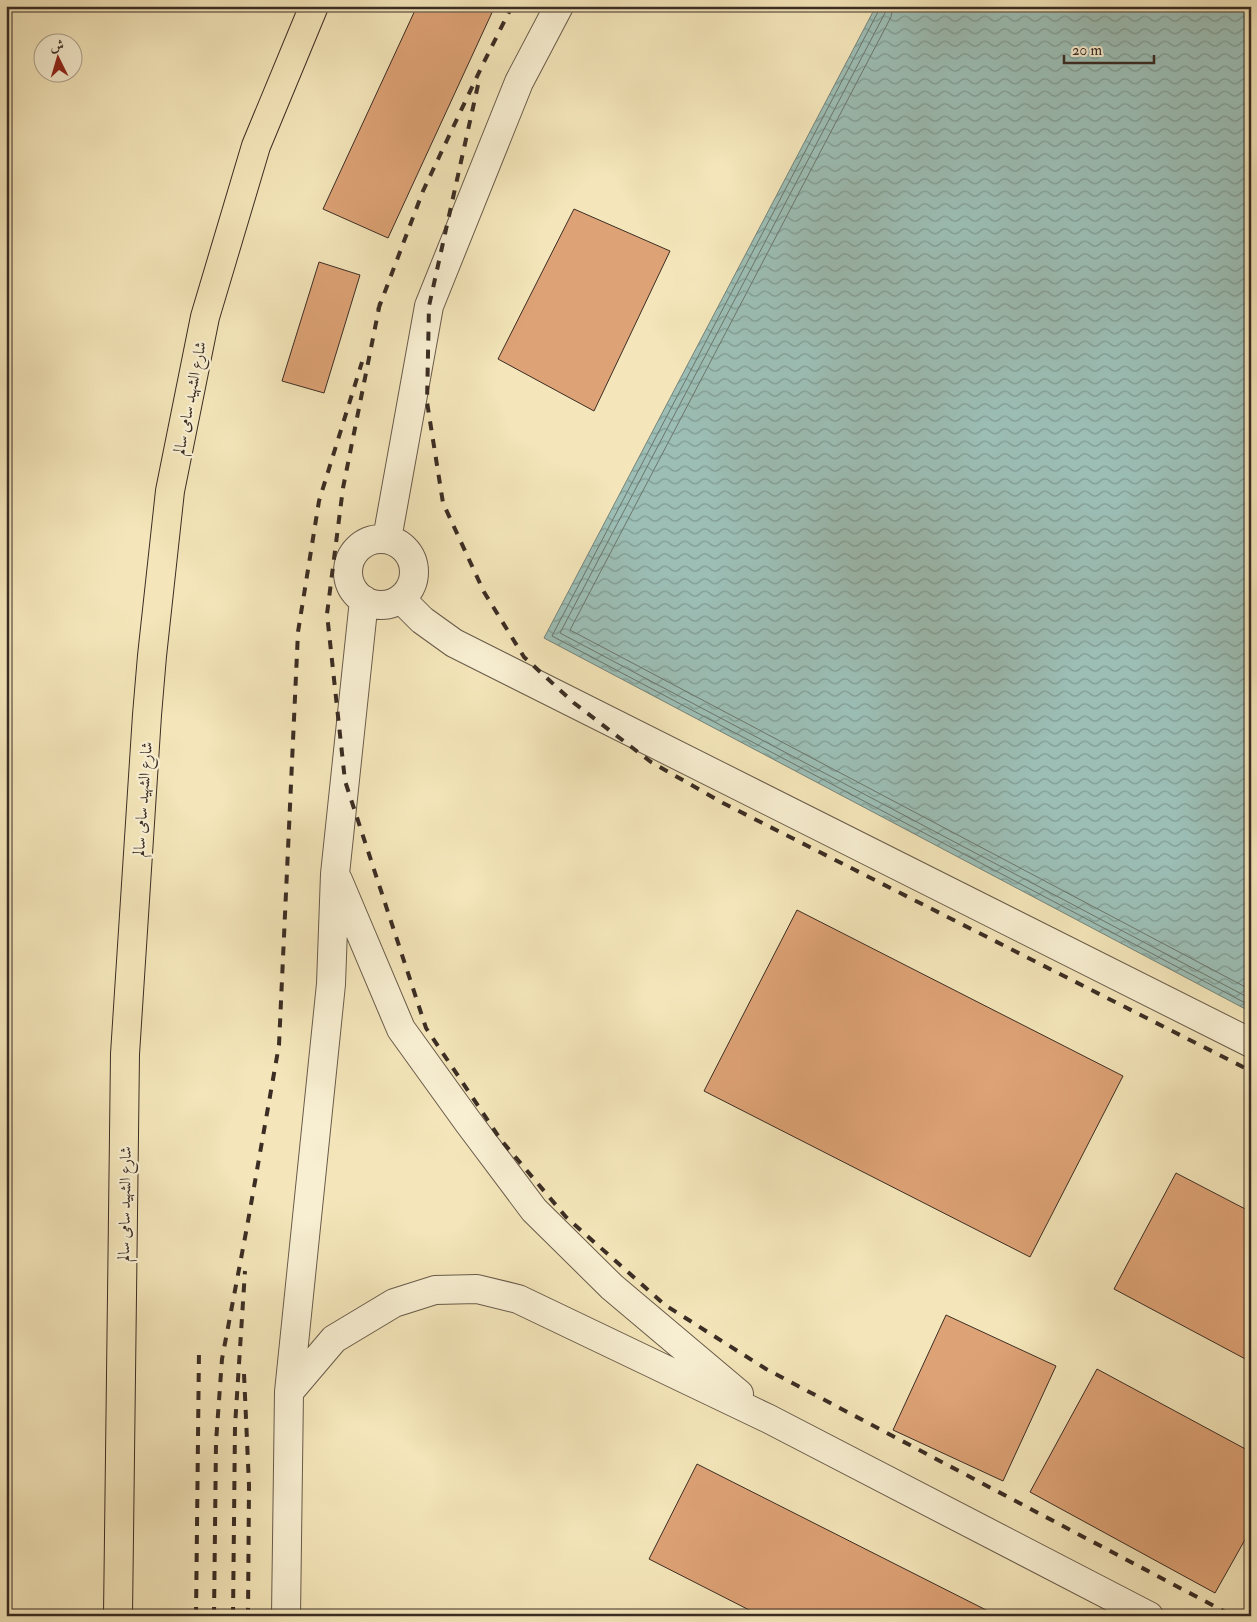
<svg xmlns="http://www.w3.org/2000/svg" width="1257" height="1622" font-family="'IM FELL Double Pica',Amiri,serif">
	<defs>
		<pattern id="water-waves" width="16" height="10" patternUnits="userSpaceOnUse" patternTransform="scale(1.25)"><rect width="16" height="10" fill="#9cbeb5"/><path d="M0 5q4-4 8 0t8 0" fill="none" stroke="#809b93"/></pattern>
	</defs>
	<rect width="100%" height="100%" fill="#f4e6ba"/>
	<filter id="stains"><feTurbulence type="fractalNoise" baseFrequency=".004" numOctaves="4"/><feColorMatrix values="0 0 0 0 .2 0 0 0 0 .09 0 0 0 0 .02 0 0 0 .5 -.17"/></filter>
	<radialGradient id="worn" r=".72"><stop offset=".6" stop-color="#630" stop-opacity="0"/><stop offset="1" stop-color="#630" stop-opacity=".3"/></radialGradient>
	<path fill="url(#water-waves)" stroke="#75847b" d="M876,6H1251V1012L544,638Z"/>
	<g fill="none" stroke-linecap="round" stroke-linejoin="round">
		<path stroke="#6c766c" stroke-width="1" d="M880,6L879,10L552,636L1251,1006
			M886,6L885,13L560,633L1251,999
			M893,6L891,17L570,630L1251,990"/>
	</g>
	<path fill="#dda275" stroke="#3b2d24" d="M417,6H495L388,238L323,209Z
		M574,209L670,251L594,411L498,359Z
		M319,262L360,275L324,393L282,381Z
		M797,910L1123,1076L1030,1257L704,1091Z
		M1176,1173L1251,1212V1362L1114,1289Z
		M946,1315L1056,1366L1003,1481L893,1430Z
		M1097,1369L1251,1452V1529L1215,1593L1030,1492Z
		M697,1464L998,1616H761L649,1559Z"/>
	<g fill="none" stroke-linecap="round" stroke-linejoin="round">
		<defs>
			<path id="minor" d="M387,539L429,306L519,82L559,6
				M348 572a33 33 0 1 1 66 0a33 33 0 1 1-66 0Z
				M401,599L422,620L454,643L1251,1043
				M338,880L401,1029L468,1122L534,1210L612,1287L739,1394
				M289,1392L334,1339L394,1303L435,1290L477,1289L518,1299L769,1419L1149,1616
				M286,1616L289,1392L331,984L335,874L364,600"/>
			<path id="major" d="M118,1616L125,1054L147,715L152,656L170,491L205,317L256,146L314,6"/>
		</defs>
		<use href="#minor" stroke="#695b4a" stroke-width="30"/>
		<use href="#major" stroke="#3b2d24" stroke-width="30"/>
		<use href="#minor" stroke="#f8efd2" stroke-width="28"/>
		<use href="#major" stroke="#f4e6ba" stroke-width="28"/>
		<path stroke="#3b2d24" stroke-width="4" stroke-dasharray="9 9" stroke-linecap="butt" d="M478,85L429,306L427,402L443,503L484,592L524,657L574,703L651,762L723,803L1251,1071
			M380,303L343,488L327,614L345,781L426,1028L501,1140L566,1217L665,1305L766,1369L1233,1616
			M378,310L423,191L482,66L512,6
			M244,1374L249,1485L248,1616
			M196,1616L199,1350
			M214,1616L216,1442L222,1359L247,1227L279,1045L298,632L319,501L362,362
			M233,1616L235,1426L245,1271"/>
	</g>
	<g text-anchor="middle" stroke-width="4.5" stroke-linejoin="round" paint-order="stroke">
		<g font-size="16" fill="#3b2d24" stroke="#f8efd2">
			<text transform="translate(189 398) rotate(-79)" y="6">شارع الشهيد سامى سالم</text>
			<text transform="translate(142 799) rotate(-86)" y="6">شارع الشهيد سامى سالم</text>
			<text transform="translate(124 1204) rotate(-89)" y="6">شارع الشهيد سامى سالم</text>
		</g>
	</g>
	<rect width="1257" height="1622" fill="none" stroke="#f4e6ba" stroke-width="25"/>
	<rect x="8" y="8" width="1242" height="1607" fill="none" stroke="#3b2d24" stroke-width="2.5"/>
	<rect x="12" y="12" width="1232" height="1597" fill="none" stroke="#3b2d24"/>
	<g transform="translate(58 58) rotate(355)"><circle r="24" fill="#f8efd2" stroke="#aca18c"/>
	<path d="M0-4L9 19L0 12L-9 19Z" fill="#8f2418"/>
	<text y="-8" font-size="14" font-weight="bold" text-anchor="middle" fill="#3b2d24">ش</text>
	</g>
	<path d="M1064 55v8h90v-8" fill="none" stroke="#3b2d24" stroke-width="2.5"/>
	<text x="1072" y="55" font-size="15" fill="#3b2d24" stroke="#f8efd2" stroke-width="4" paint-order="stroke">20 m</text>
	<rect width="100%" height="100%" filter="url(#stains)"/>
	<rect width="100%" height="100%" fill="url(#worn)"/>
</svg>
